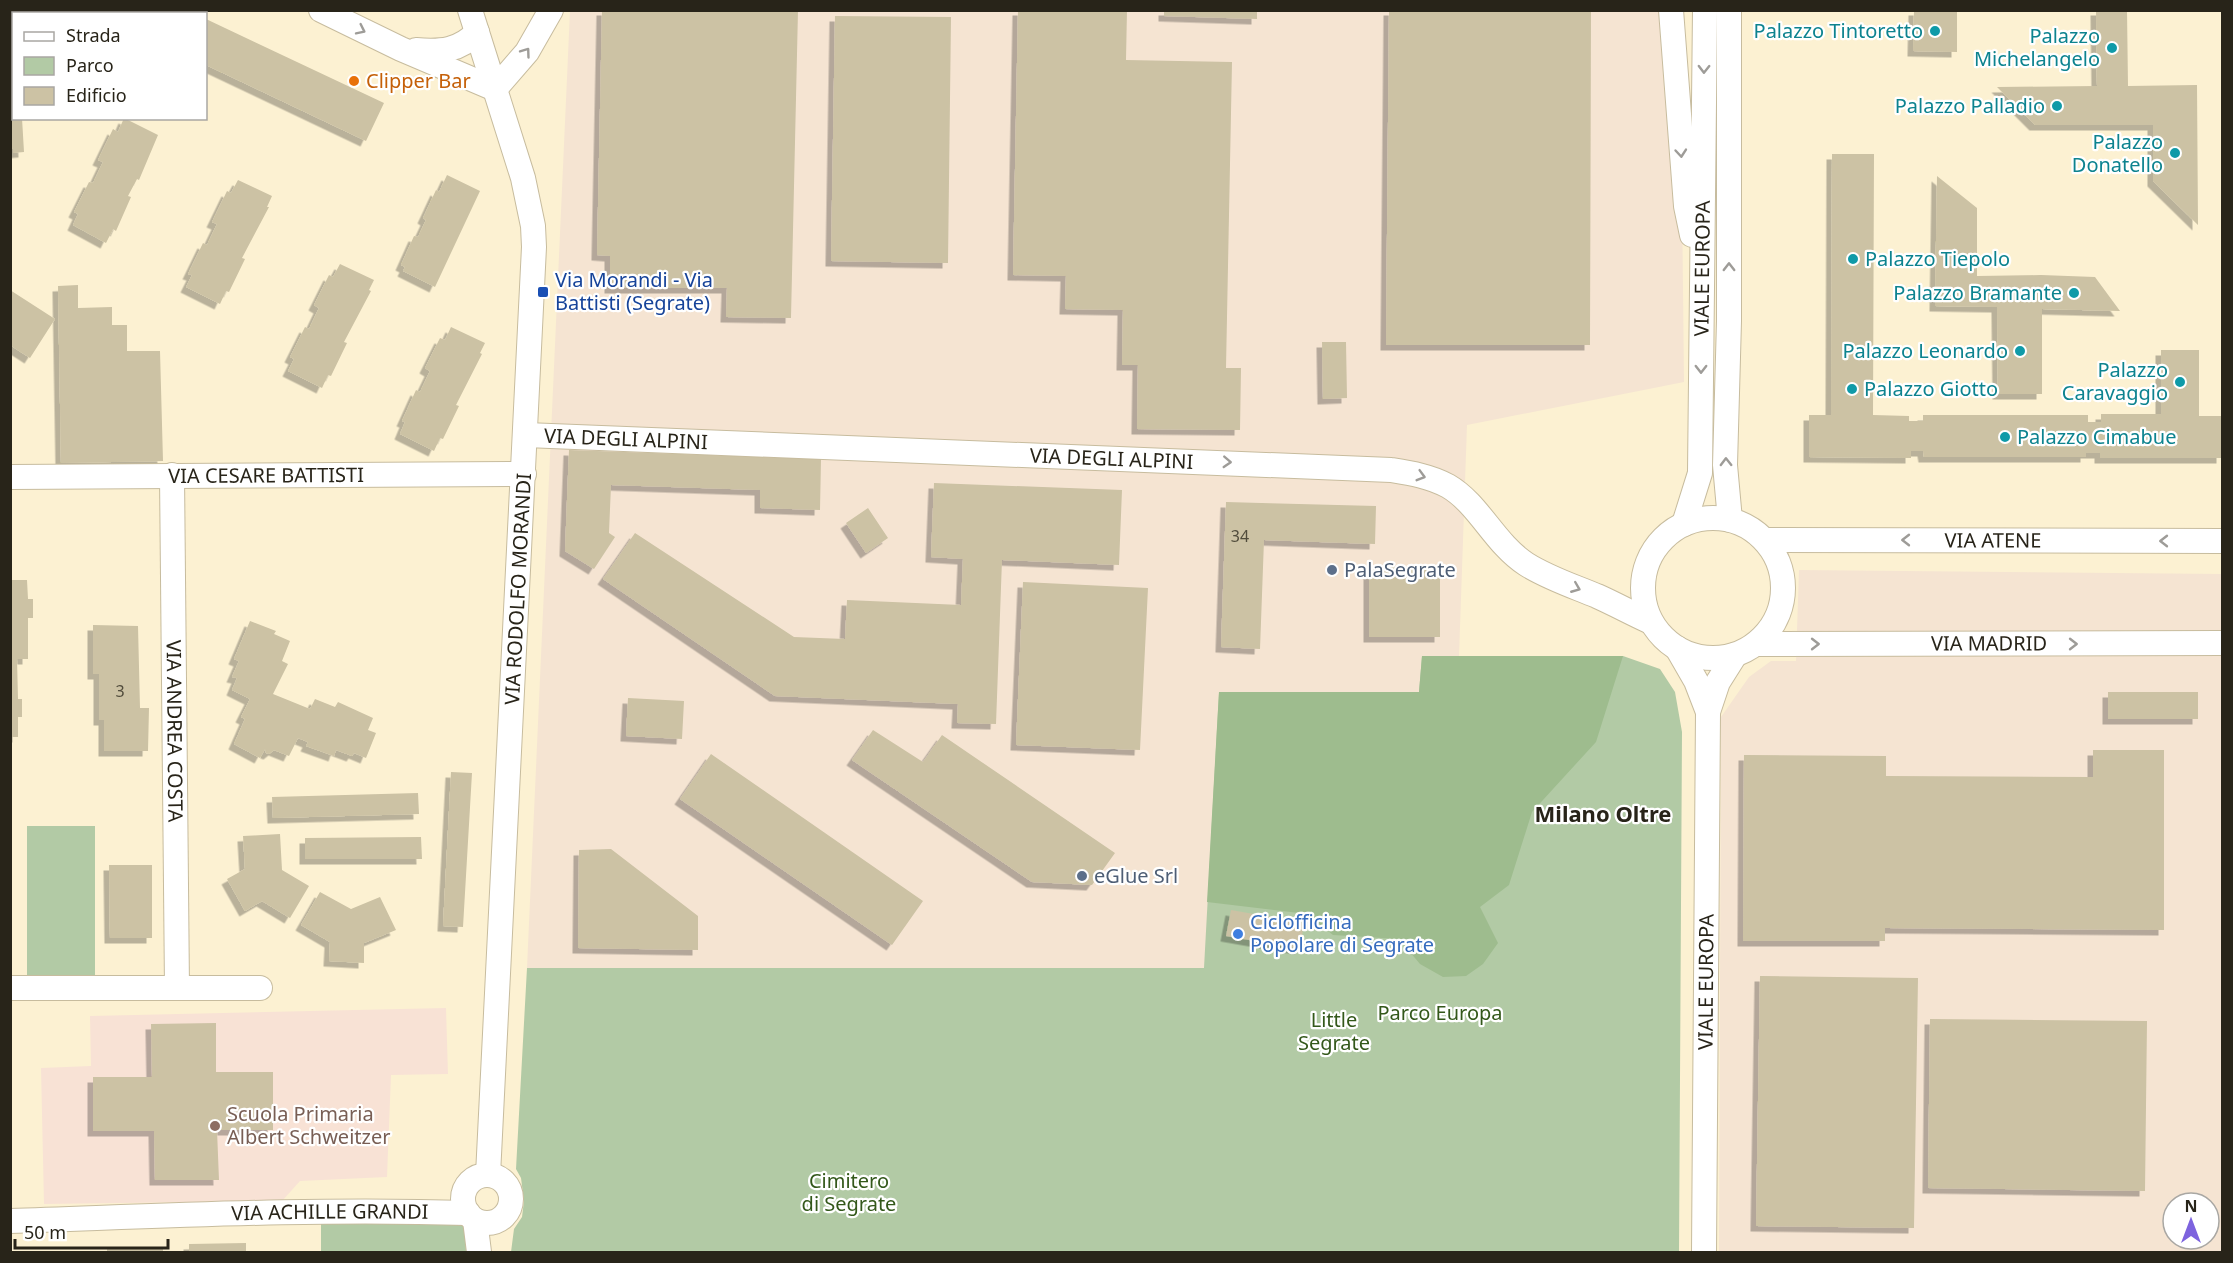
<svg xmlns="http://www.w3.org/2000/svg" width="2233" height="1263" font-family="'Noto Sans',sans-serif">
	<defs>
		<filter id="shadow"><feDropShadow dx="-5.5" dy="5.5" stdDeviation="0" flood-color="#0004"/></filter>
	</defs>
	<rect width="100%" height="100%" fill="#fcf1d2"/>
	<path fill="#f5e4d2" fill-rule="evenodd" d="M570,11H1680L1684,382L1467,425L1459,656H1422L1420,692H1219L1205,968H527Z
		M1799,570L2222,574V1252H1719L1721,717L1749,677L1771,661H1796ZM2173,1203H2209V1239H2173Z"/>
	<path fill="#f8e2d5" d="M446,1008L448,1074L391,1075L387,1177L300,1181L282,1201L44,1204L41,1068L91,1066L90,1016Z"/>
	<path fill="#b2caa5" d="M1422,656H1623L1660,669L1675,692L1682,732L1679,1252H511L514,1229L522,1217L524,1201L521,1178L516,1169L527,968H1204L1219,692H1419Z
		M27,826H95V983H27Z
		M321,1222L465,1223L466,1252H321Z"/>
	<path fill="#9ebc8e" d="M1422,656H1623L1596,742L1532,812L1509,885L1480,907L1498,943L1483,964L1466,976L1443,977L1420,964L1399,939L1333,935L1307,914L1207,902L1219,692H1419Z"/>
	<path fill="#ccc2a4" filter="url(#shadow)" d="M602,10H798L791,318L726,317L727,288H610V256L597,255Z
		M1018,10H1127L1126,60L1232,62L1226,368H1241L1240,430L1137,429L1138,365H1122L1123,310L1065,309L1066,276L1013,275Z
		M1164,10H1257V19L1164,16Z
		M1389,10H1591L1590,345H1386Z
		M1914,10H1957V52L1913,51Z
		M2096,10H2127L2128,86L2197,85L2198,225L2153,181V125H2035L1997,87L2097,86Z
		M835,16L951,17L948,263L831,261Z
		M206,19L384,103L366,141L206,65Z
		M10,35H14V118H22L24,152L13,153V149H10Z
		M124,118L158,135L139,180L137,179L128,196L131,197L116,231L113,229L106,243L73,225L78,214L74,212L89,182L93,183L103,162L98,160L113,129L118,132Z
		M1832,154H1874L1873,415L1909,416V421H1923V415H2088V422H2101V414H2161V350H2199V416H2222V458H2100V453H2086V457H1924L1923,451H1911V458L1809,457V415H1831Z
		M447,175L480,191L435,287L403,271L405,267L401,265L414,236L418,237L426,220L423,218L436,190L439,192Z
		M1937,176L1977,208V276L2041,275L2095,277L2120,311L2042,309V394H1998L1997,307L1935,306Z
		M238,180L272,196L267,207H269L242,258L245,259L229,292L226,291L220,304L186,287L192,275L188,274L203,243L207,245L217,224L212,222L227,191L231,193Z
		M340,264L374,280L369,290L371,291L344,342L347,343L331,376L328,375L322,388L288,371L294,359L290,357L305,327L309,329L319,308L314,305L329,275L333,277Z
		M78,285V308L112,307V325H127V351H160L163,461L61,463L58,286Z
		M10,290L55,319L30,358L10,345Z
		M451,327L485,343L480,353L482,354L456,405L459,406L443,439L440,438L434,451L400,434L405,422L402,421L416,390L420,392L430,371L425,368L440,338L445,340Z
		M1322,342H1346L1347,398L1323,399Z
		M569,450L821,459L820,510L760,508V490L611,485L609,533L615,537L594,569L565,551Z
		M934,483L1122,490L1119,565L1002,560L996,724L957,723L958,704L775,696L603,579L635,533L794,637L845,639L847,600L961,605L963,559L931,557Z
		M1226,502L1376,506L1375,544L1264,540L1260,649L1221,647Z
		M868,508L888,538L866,553L846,523Z
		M1369,566H1440V637H1369Z
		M10,580H27L28,599H33V618H28V659H17L18,699H22V717H18V737H10Z
		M1023,582L1148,588L1140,750L1016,745Z
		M250,621L276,631L274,634L290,641L282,661L288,664L273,694L310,709L315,699L335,707L338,702L373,718L368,730L376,733L366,758L354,753L352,756L336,750L334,756L306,746L308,742L298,738L289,756L274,750L269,754L266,753L265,749L260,758L234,744L245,719L241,717L250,699L232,690L237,678L232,677L239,661L234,659Z
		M93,625L138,626L140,708H149L148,751H104V720H99V674H93Z
		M2108,692H2198V719H2108Z
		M628,698L684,701L682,739L626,736Z
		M873,730L923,762L942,735L1115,853L1092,885L1032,882L852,760Z
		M2093,750H2164V930L1885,928V941H1743L1744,755L1886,756V776L2093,777Z
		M711,754L923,901L892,945L680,799Z
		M451,772L472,773L463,927L443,926Z
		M418,793L419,814L273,818L272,797Z
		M280,834L282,870L309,886L290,918L262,901L245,911L227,879L245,869L243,836Z
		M421,837L422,859H305V838Z
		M611,849L698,916V950L578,948L579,850Z
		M109,865H152V938H110Z
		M320,892L351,909L380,897L396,930L364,943V963L329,961L330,942L301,925Z
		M1231,910L1304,923L1300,949L1226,936Z
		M1760,976L1918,978L1914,1228L1756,1226Z
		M1930,1019L2147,1021L2145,1191L1928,1188Z
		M216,1023V1072H273V1130H217L219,1180H155L154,1131H93V1077H152L151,1024Z
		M246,1243V1252H189V1244Z
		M107,1249H163V1252H107Z"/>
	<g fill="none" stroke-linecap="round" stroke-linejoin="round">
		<defs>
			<g id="minor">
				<path d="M321,10L401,49L495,89"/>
				<path d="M470,10L523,178L533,226L534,247L488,1175"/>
				<path d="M1671,10L1686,206L1692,235"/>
				<path d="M1729,10V321L1725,465L1730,520"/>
				<path d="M416,50C440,52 460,51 477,32"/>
				<path d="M495,89L527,52L551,10"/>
				<path id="s1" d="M526,435L1391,470C1410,473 1430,476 1448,486C1479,504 1494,543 1526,564C1548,578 1573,586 1597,596C1615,604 1633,614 1651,622"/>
				<path id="s2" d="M172,475L177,988"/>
				<path id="s3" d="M10,477L524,474"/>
				<circle cx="1713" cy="588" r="70"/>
				<path id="s4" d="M1684,524L1700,473L1705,10"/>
				<path id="s5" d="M1765,540L2222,541"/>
				<path id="s6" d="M1757,644L2222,643"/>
				<path d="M1677,648L1696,681L1708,712"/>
				<path d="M10,988H260"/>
				<circle cx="487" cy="1199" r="24"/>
				<path d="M475,1220L479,1252"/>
				<path id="s7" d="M10,1221C163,1216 315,1208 468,1213"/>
				<path id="s8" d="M1704,1252L1708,712L1718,682L1735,655"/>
			</g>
		</defs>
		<use href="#minor" stroke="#c7bc9e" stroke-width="26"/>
		<use href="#minor" stroke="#fff" stroke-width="24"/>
	</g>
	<defs><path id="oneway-chevron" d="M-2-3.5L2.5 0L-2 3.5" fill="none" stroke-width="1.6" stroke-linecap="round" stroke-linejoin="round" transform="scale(1.5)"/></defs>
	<g stroke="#9e9c98">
		<use href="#oneway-chevron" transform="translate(361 30) rotate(26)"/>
		<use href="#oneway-chevron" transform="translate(526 52) rotate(-54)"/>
		<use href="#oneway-chevron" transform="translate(1704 69) rotate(91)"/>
		<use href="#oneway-chevron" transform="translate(1681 153) rotate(85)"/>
		<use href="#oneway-chevron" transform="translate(1729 267) rotate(-90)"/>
		<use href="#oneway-chevron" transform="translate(1701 369) rotate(90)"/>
		<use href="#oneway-chevron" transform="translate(1227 462) rotate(3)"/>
		<use href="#oneway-chevron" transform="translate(1726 462) rotate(-91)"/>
		<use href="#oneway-chevron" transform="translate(1421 476) rotate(16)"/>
		<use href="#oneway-chevron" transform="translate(1906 540) rotate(-180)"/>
		<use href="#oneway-chevron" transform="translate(2164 541) rotate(-180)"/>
		<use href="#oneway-chevron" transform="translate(1576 588) rotate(22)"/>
		<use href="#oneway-chevron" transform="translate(1815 644)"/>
		<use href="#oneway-chevron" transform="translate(2073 644)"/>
	</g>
	<g fill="#0f9aa8" stroke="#fff" stroke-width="2">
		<circle cx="1935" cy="31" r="6"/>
		<circle cx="2112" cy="48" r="6"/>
		<circle cx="2057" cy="106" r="6"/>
		<circle cx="2175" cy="153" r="6"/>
		<circle cx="1853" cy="259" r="6"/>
		<circle cx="2074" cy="293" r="6"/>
		<circle cx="2020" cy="351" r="6"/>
		<circle cx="2180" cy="382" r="6"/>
		<circle cx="1852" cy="389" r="6"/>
		<circle cx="2005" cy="437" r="6"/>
	</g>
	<circle fill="#e8710a" stroke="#fff" stroke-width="2" cx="354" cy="81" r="6"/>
	<rect fill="#1a4fb4" stroke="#fff" stroke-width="2" x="537" y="286" width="12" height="12" rx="3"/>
	<g fill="#5c6f8a" stroke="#fff" stroke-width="2">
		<circle cx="1332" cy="570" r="6"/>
		<circle cx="1082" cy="876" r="6"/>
	</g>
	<circle fill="#3f7fe0" stroke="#fff" stroke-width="2" cx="1238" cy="934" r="6"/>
	<circle fill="#8d6e63" stroke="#fff" stroke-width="2" cx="215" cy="1126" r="6"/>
	<g text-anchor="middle" stroke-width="4.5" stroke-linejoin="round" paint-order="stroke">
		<g font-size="16" fill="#514c3c">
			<text x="1240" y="542">34</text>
			<text x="120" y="697">3</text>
		</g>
		<g font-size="20" fill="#0d838f" stroke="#fff" text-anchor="end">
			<text x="1923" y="38">Palazzo Tintoretto</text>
			<text x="2100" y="43">Palazzo<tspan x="2100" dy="23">Michelangelo</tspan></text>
			<text x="2045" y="113">Palazzo Palladio</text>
			<text x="2163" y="149">Palazzo<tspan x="2163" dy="23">Donatello</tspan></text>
			<text x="1865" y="266" text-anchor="start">Palazzo Tiepolo</text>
			<text x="2062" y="300">Palazzo Bramante</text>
			<text x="2008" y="358">Palazzo Leonardo</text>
			<text x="2168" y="377">Palazzo<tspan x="2168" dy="23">Caravaggio</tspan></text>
			<text x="1864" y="396" text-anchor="start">Palazzo Giotto</text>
			<text x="2017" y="444" text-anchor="start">Palazzo Cimabue</text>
		</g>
		<g font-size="20" fill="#c56008" stroke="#fff" text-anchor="start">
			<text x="366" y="88">Clipper Bar</text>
		</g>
		<g font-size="20" fill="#282419" stroke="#fff">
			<text dy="7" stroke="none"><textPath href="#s4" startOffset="258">VIALE EUROPA</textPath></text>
			<text dy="7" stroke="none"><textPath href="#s1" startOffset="100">VIA DEGLI ALPINI</textPath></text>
			<text dy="7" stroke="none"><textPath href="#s1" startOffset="586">VIA DEGLI ALPINI</textPath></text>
			<text dy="7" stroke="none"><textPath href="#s3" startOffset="256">VIA CESARE BATTISTI</textPath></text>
			<text dy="7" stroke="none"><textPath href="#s5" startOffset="228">VIA ATENE</textPath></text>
			<text transform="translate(518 589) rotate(-87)" y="7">VIA RODOLFO MORANDI</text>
			<text dy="7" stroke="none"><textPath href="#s6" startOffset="232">VIA MADRID</textPath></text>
			<text dy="7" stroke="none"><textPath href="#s2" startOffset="256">VIA ANDREA COSTA</textPath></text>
			<text dy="7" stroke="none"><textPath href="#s8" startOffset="270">VIALE EUROPA</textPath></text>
			<text dy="7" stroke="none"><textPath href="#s7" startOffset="320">VIA ACHILLE GRANDI</textPath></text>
		</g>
		<g font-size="20" fill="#164399" stroke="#fff" text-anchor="start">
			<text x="555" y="287">Via Morandi - Via<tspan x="555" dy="23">Battisti (Segrate)</tspan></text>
		</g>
		<g font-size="20" fill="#4e5e75" stroke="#fff" text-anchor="start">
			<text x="1344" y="577">PalaSegrate</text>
			<text x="1094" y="883">eGlue Srl</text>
		</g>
		<g font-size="20" fill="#366cbe" stroke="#fff" text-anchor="start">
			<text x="1250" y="929">Ciclofficina<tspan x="1250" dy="23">Popolare di Segrate</tspan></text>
		</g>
		<g font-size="20" fill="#33581a" stroke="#fff">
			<text x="1440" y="1020">Parco Europa</text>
			<text x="1334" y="1027">Little<tspan x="1334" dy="23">Segrate</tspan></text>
			<text x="849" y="1188">Cimitero<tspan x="849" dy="23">di Segrate</tspan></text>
		</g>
		<g font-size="20" fill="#785e54" stroke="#fff" text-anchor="start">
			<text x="227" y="1121">Scuola Primaria<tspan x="227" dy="23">Albert Schweitzer</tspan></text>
		</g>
		<g font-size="22" font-weight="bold" fill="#282419" stroke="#fff">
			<text x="1603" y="822">Milano Oltre</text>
		</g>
	</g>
	<rect width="2233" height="1263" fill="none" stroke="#282419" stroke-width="24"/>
	<rect x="12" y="12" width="195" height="108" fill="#ffffff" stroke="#a9a7a3" stroke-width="1.5"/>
	<rect x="24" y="32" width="30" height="9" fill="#ffffff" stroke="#a9a7a3" stroke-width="1.5"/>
	<text x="66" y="42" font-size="18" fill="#282419">Strada</text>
	<rect x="24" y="57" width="30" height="18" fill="#b2caa5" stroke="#a9a7a3" stroke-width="1.5"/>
	<text x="66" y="72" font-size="18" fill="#282419">Parco</text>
	<rect x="24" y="87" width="30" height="18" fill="#ccc2a4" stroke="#a9a7a3" stroke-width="1.5"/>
	<text x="66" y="102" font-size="18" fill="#282419">Edificio</text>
	<g transform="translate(2191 1221)"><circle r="28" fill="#ffffff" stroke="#a9a7a3" stroke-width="1.5"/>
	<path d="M0-4.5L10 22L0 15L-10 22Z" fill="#7d63de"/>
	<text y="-9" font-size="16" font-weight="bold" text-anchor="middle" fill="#282419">N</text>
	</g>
	<path d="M15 1239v9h153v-9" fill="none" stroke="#282419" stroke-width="3"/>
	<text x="24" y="1239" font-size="18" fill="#282419" stroke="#ffffff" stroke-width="4.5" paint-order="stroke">50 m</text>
</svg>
